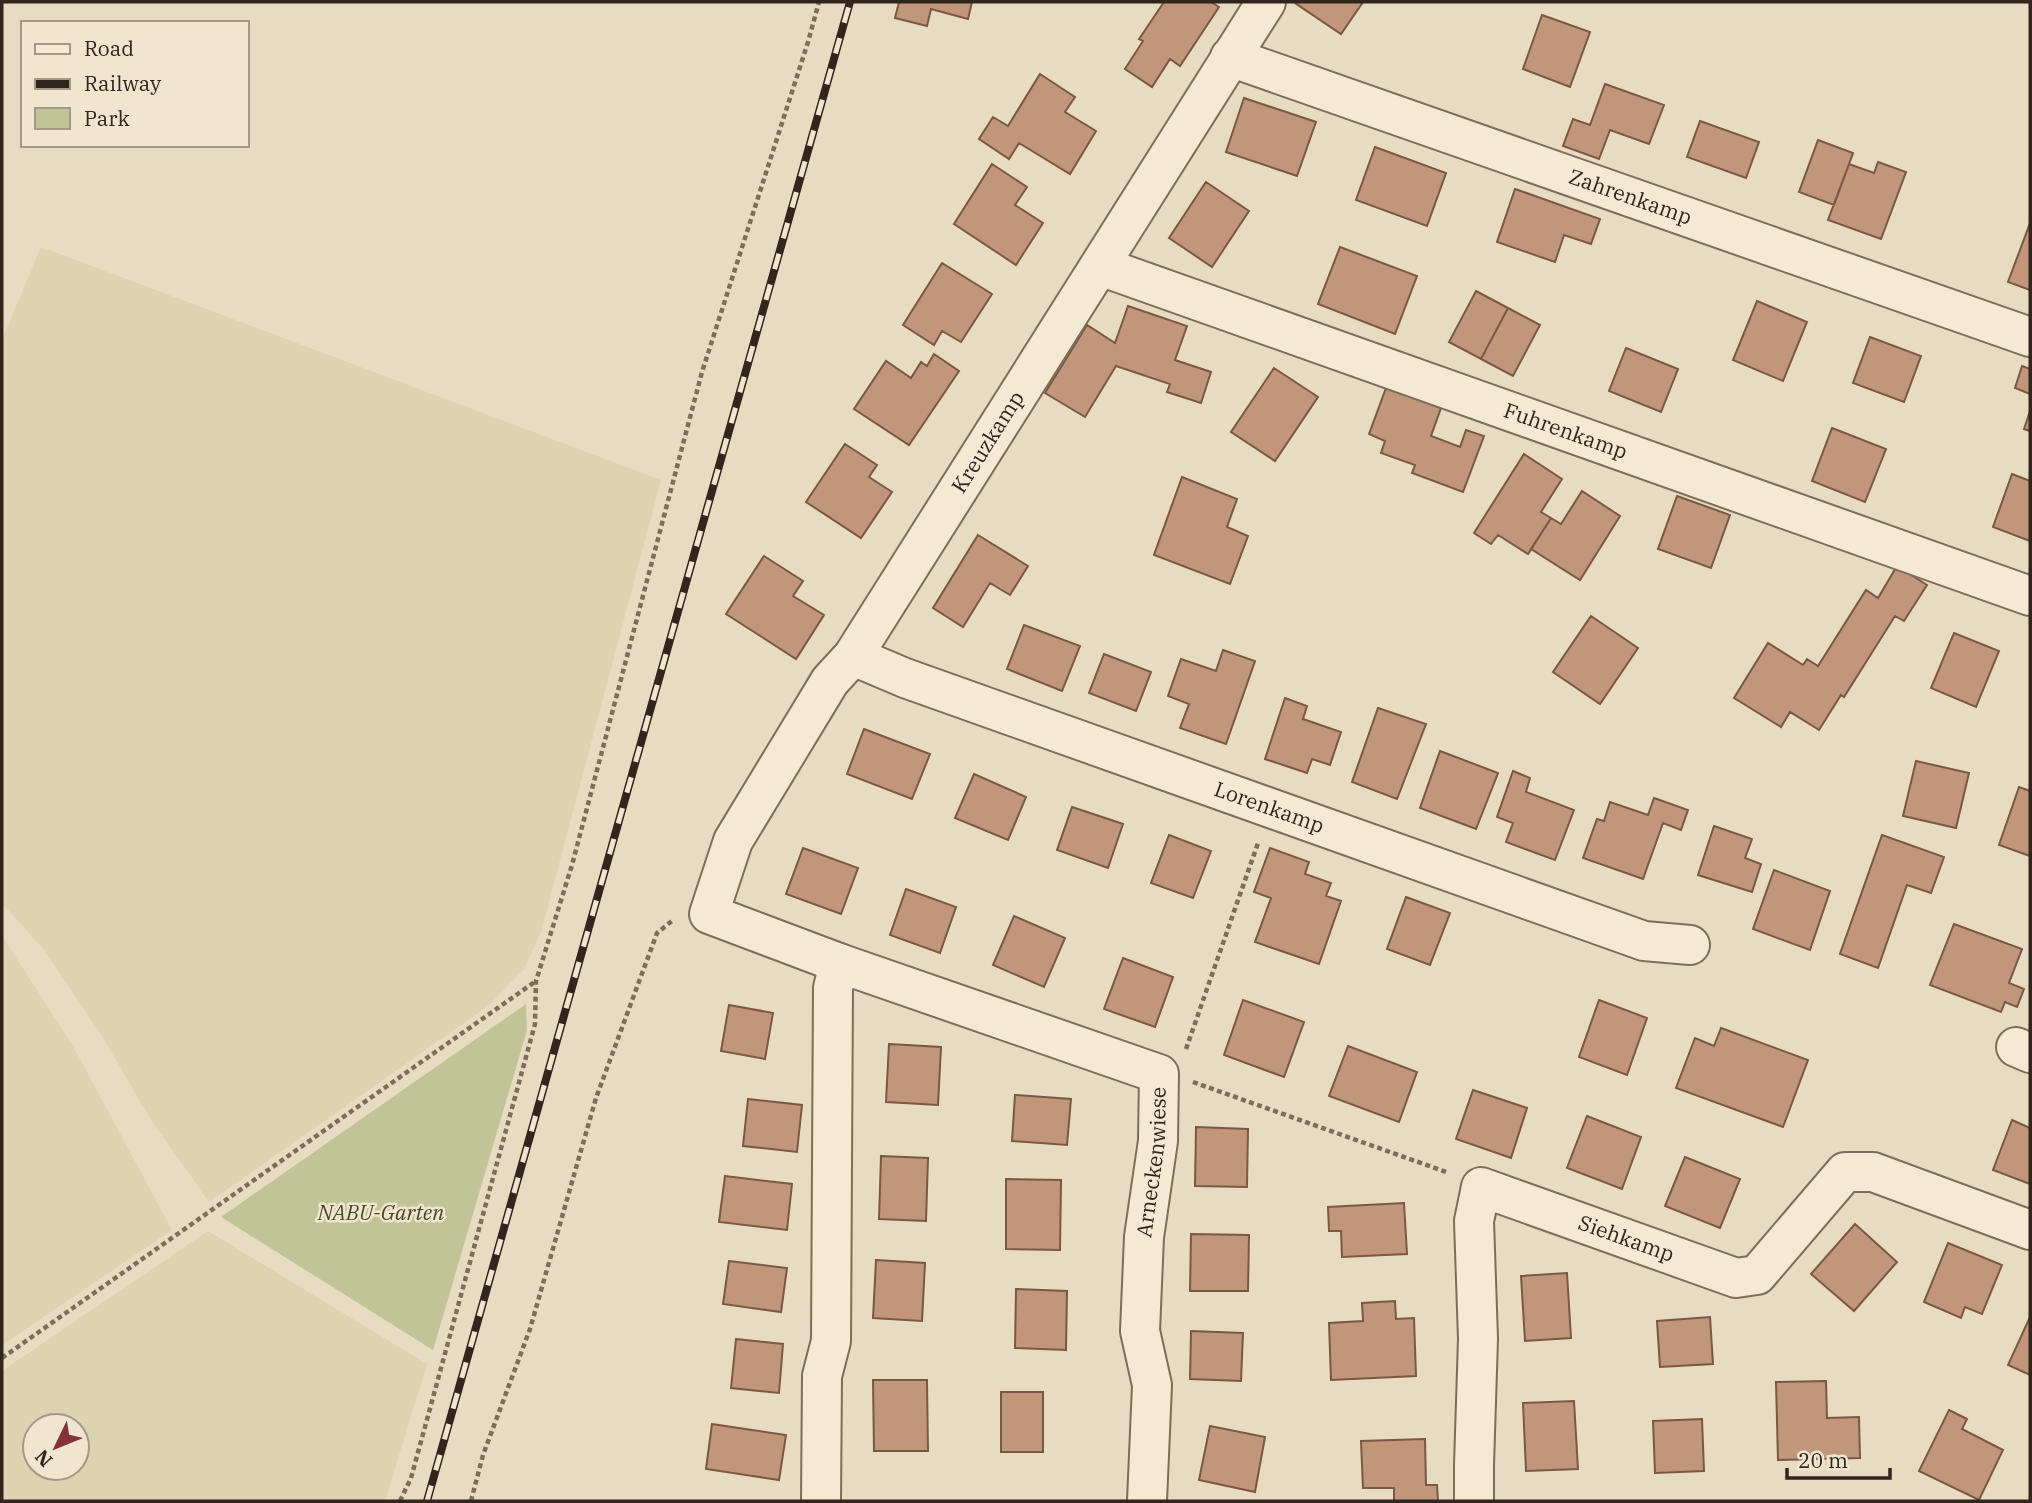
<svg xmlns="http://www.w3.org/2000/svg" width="2032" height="1503" font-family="'IBM Plex Serif',serif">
	<rect width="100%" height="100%" fill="#e7dbc1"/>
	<path fill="#dcd3b0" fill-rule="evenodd" d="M41,247L661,480L541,932L524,969L488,1006L209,1202L151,1120L100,1033L45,951L2,903V340Z
		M2,936L73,1046L172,1230L2,1345Z
		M208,1231L427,1364L385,1501H2V1371ZM35,1426H77V1468H35Z"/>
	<path fill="#c0c497" d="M526,1004L527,1030L433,1350L221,1217Z"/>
	<path fill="#c1967b" stroke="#7b5844" stroke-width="2" d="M899,2H972L968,19L931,9L927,26L895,18Z
		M1164,2H1211L1219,7L1180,66L1170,59L1152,87L1125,69L1143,41L1139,39Z
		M1296,2H1363L1341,34L1295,3Z
		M1542,15L1590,32L1570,87L1523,69Z
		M1040,74L1075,97L1065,112L1096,131L1070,174L1019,143L1009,159L979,139L993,117L1008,126Z
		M1605,84L1664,105L1649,144L1610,130L1599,159L1563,146L1573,119L1590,125Z
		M1244,98L1316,122L1297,176L1226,152Z
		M1700,121L1759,142L1746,178L1687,157Z
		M1818,140L1853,153L1834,205L1799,192Z
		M1375,147L1446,173L1427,226L1356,200Z
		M1878,162L1906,172L1881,239L1828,220L1849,164L1874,173Z
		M992,164L1027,187L1015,205L1043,223L1016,265L954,224Z
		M1206,182L1249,211L1212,267L1169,238Z
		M1515,189L1600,219L1591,244L1564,235L1555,262L1497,242Z
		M2030,223V290L2008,282Z
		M1340,247L1417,276L1395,334L1318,304Z
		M942,263L992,294L961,342L942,331L934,345L903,325Z
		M1476,291L1508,308L1481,359L1449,342Z
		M1757,301L1807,322L1783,381L1733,360Z
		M1128,306L1187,326L1175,360L1211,372L1201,403L1167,392L1170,384L1116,366L1085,417L1045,393L1087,325L1115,343Z
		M1508,308L1540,325L1513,376L1481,359Z
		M1870,337L1921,356L1904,402L1853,383Z
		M1626,348L1678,369L1661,412L1609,391Z
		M934,354L959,371L909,445L854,409L886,361L911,378L921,362L927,366Z
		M2022,366L2030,369V394L2015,388Z
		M1274,368L1318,397L1275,461L1231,432Z
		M1386,388L1441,408L1431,436L1460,447L1466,430L1484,436L1463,492L1412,473L1415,465L1381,453L1385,441L1369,434Z
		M2030,411V431L2024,429Z
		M1832,428L1886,449L1865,502L1812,481Z
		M845,444L877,465L869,477L892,492L861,538L806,502Z
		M1524,454L1562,479L1541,512L1551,518L1528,554L1498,535L1491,544L1474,533Z
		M2012,474L2030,481V541L1993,527Z
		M1182,477L1237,499L1227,527L1248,536L1230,584L1154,555Z
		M1582,491L1620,516L1580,580L1531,549L1551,518L1561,524Z
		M1677,496L1730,515L1711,568L1658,549Z
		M978,535L1028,566L1010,595L990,583L963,627L933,608Z
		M764,556L803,581L793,596L824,615L796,659L726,614Z
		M1897,566L1927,585L1904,621L1895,616L1844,697L1841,695L1819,730L1790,712L1781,727L1734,698L1768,643L1803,665L1807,659L1818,666L1866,590L1878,598Z
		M1591,616L1638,648L1600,704L1553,672Z
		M1024,625L1080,646L1062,691L1007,669Z
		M1954,633L1999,651L1976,707L1931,688Z
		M1223,650L1255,661L1226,744L1180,728L1189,704L1168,696L1181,659L1216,671Z
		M1104,654L1151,672L1136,711L1089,693Z
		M1285,698L1307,706L1303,719L1341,732L1330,765L1312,759L1307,773L1265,759Z
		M1378,708L1426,724L1397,799L1352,782Z
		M864,729L930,754L912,799L847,774Z
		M1440,751L1498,773L1476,829L1420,808Z
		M1916,761L1969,773L1956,828L1903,816Z
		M1513,771L1530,778L1526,792L1574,810L1555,860L1506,842L1513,823L1497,817Z
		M974,774L1026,797L1008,840L955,818Z
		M2019,787L2030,791V856L1999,845Z
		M1654,798L1688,810L1681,830L1663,823L1643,879L1583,858L1597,819L1604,821L1610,802L1648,815Z
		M1072,807L1123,824L1108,868L1057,850Z
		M1714,826L1752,839L1745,858L1761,864L1752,892L1698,875Z
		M1169,835L1211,851L1193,898L1151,883Z
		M1882,835L1944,857L1931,893L1907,885L1878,968L1840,954Z
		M803,848L858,868L841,914L786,894Z
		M1270,848L1309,862L1305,874L1331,883L1326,896L1341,901L1319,964L1255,942L1271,898L1254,892Z
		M1774,870L1830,891L1810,950L1753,929Z
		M906,889L956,907L940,953L890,935Z
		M1406,897L1450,913L1430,965L1387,949Z
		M1014,916L1065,938L1044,987L993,965Z
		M1954,924L2022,949L2009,983L2024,989L2017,1007L2005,1002L2001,1012L1930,985Z
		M1123,958L1173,977L1155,1027L1104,1009Z
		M1243,1000L1304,1022L1284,1077L1224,1055Z
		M1599,1000L1647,1018L1627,1075L1579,1057Z
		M729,1005L773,1013L765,1059L721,1051Z
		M1721,1028L1808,1060L1783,1127L1676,1088L1695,1038L1714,1046Z
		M889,1044L941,1047L938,1105L886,1102Z
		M1348,1046L1417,1072L1399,1122L1329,1096Z
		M1473,1090L1527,1108L1511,1158L1456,1139Z
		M1015,1095L1071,1099L1067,1145L1012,1141Z
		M748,1099L802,1105L797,1152L743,1146Z
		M1587,1116L1641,1137L1622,1189L1567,1168Z
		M2012,1120L2030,1128V1184L1993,1170Z
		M1196,1127L1248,1129L1247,1187L1195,1186Z
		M881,1156L928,1158L926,1221L879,1219Z
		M1685,1157L1740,1179L1720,1228L1665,1206Z
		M725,1176L792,1184L787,1230L719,1222Z
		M1006,1179L1061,1180L1060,1250L1006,1249Z
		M1404,1203L1407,1254L1342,1257L1341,1231H1329L1328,1207Z
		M1855,1224L1897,1262L1854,1311L1811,1274Z
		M1191,1234L1249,1235L1248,1291H1190Z
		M1948,1243L2002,1265L1982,1314L1965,1307L1961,1318L1924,1302Z
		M876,1260L925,1263L922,1321L873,1318Z
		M729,1261L787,1268L781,1312L723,1304Z
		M1567,1273L1571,1338L1525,1341L1521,1276Z
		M1016,1289L1067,1291L1066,1350L1015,1348Z
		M1395,1301L1396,1319L1414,1318L1416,1376L1331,1380L1329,1323L1363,1321L1362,1303Z
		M1710,1317L1713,1364L1660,1367L1657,1321Z
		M2030,1317V1375L2008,1365Z
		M1191,1331L1243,1333L1241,1381L1190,1379Z
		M736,1339L783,1344L779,1393L731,1388Z
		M873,1380H927L928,1451H874Z
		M1826,1381L1827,1418L1859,1417L1860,1458L1778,1460L1776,1382Z
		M1001,1392H1043V1452H1001Z
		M1574,1401L1578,1469L1526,1471L1523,1403Z
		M1949,1410L1967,1419L1962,1429L2003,1450L1979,1500L1919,1471Z
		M1702,1419L1704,1471L1655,1473L1653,1421Z
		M712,1424L786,1435L779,1480L706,1469Z
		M1210,1426L1265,1437L1255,1492L1199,1480Z
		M1425,1439L1426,1485H1437L1438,1501H1394V1488H1363L1361,1441Z"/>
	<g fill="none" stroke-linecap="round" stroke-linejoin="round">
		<defs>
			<g id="minor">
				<path id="s1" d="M1230,57L2030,337"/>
				<path id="s2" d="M1100,266L2030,596"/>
				<path id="s3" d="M853,656L905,678L1644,941L1690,945"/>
				<path d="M2016,1047L2030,1053"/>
				<path d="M821,1501L822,1376L831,1341L833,988L839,963"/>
				<path id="s4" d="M1147,1501L1152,1385L1140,1331L1144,1237L1158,1141L1159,1074L839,963L709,914L733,841L830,681L853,656L1266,2"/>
				<path id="s5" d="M1474,1501V1465L1478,1339L1474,1221L1481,1187L1736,1278L1757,1275L1845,1172H1873L2030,1230"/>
			</g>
		</defs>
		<use href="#minor" stroke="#7f6d5b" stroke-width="42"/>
		<path stroke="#7f6d5b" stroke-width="4.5" stroke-dasharray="5 3.5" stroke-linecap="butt" d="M1186,1049L1258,843
			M1193,1082L1449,1173
			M2,1358L536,981
			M400,1501L411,1478L535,1024L536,981L572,865L702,372L808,42L819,2
			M471,1501L483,1455L530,1329L596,1098L657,933L673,920"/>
		<use href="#minor" stroke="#f4e9d3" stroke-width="38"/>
		<defs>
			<path id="rail" d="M427,1501L850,2"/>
		</defs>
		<use href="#rail" stroke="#30261d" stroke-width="8"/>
		<use href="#rail" stroke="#f0e6d0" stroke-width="5" stroke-dasharray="16" stroke-linecap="butt"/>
	</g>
	<g text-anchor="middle" stroke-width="5" stroke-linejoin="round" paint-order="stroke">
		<g font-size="21" fill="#30261d" stroke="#f0e6d0">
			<text dy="7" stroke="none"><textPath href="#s1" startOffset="424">Zahrenkamp</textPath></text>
			<text dy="7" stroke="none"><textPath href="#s2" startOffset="494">Fuhrenkamp</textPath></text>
			<text dy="7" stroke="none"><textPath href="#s4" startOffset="1458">Kreuzkamp</textPath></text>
			<text dy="7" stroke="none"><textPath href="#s3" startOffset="443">Lorenkamp</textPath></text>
			<text dy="7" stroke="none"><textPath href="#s4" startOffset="341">Arneckenwiese</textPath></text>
			<text dy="7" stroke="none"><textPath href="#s5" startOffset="469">Siehkamp</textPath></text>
		</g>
		<g font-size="21" font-style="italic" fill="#424a26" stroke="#f0e6d0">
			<text x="381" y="1220">NABU-Garten</text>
		</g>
	</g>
	<rect width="2032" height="1503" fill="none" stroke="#30261d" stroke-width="7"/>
	<rect x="21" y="21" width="228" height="126" fill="#f0e6d0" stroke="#a39988" stroke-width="2"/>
	<rect x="35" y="44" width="35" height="10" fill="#f4e9d3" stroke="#a39988" stroke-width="2"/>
	<text x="84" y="56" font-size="21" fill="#30261d">Road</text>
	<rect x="35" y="79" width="35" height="10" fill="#30261d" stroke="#a39988" stroke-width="2"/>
	<text x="84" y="91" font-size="21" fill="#30261d">Railway</text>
	<rect x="35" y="108" width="35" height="21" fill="#c0c497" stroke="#a39988" stroke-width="2"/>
	<text x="84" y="126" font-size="21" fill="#30261d">Park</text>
	<g transform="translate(56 1447) rotate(227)"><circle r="33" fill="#f0e6d0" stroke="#a39988" stroke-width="2"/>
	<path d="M0-5L12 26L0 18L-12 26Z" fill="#863236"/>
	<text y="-10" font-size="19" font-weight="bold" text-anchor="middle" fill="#30261d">N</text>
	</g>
	<path d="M1787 1468v10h103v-10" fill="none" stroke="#30261d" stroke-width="3.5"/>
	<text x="1798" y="1468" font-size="21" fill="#30261d" stroke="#f0e6d0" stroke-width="5" paint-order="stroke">20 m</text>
</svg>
